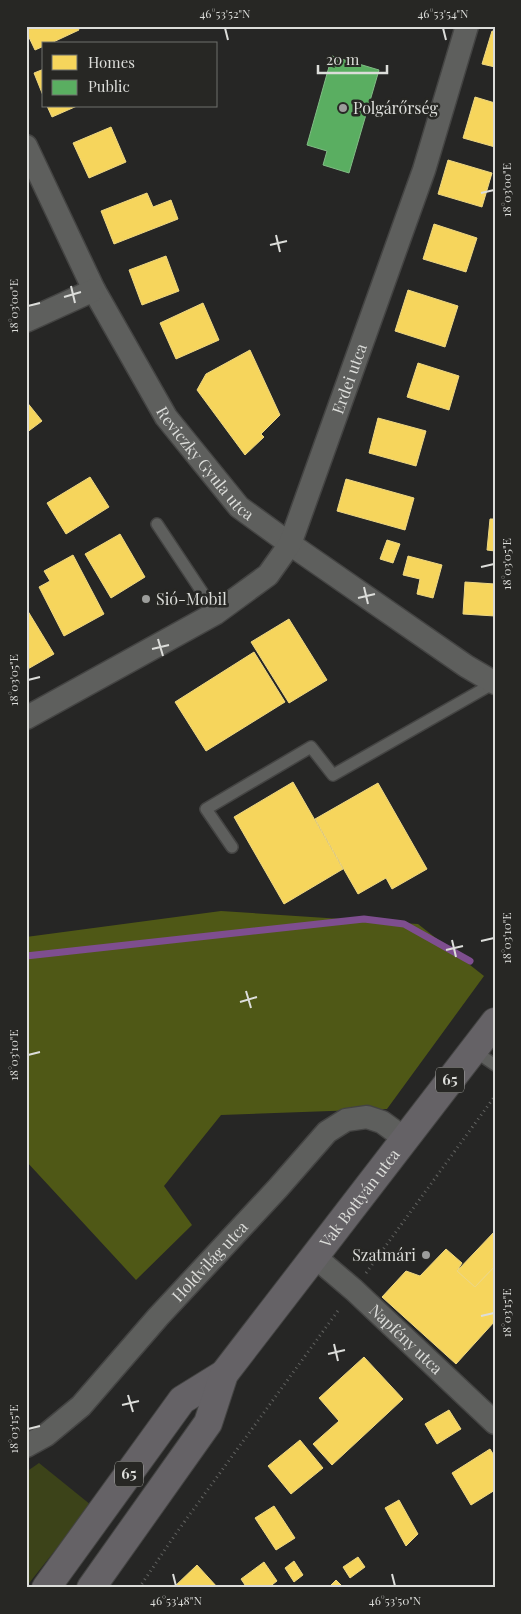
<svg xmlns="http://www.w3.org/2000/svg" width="521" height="1614" font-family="'Playfair Display',serif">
	<rect width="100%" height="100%" fill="#262625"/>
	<path fill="#3c4319" d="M39,1463L91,1505L26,1587V1472Z"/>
	<path fill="#4f5816" d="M221,911L418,924L484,976L387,1109L221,1115L164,1186L192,1225L136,1280L26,1161V937Z"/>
	<path fill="#f6d55c" stroke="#eed782" d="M26,26H77L79,30L49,44H44V46L35,50L26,31Z
		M492,31L495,32V67L482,64Z
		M44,69V98L34,73Z
		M475,97L495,103V147L463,138Z
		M47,106H77L52,117Z
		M111,127L126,162L89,178L73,143Z
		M448,160L492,173L482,207L438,194Z
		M147,193L153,207L171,200L178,219L114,244L101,211Z
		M434,224L477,238L466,272L423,259Z
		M166,256L179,291L142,305L129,270Z
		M408,290L458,306L445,347L395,331Z
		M203,303L219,340L176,359L160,323Z
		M250,350L280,415L261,434L264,437L245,455L197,390L206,374Z
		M418,363L459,376L449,410L407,397Z
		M26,401L42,421L26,433Z
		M378,418L426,431L416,466L369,453Z
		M90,477L109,507L66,534L47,503Z
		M346,479L414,498L405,530L337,511Z
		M490,519H495V551L487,550Z
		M120,534L145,577L111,598L85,554Z
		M387,540L400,544L393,563L380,559Z
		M73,555L104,614L64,636L39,587L50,581L44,571Z
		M408,556L442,565L433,598L417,594L420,579L403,575Z
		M465,582L495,584V616L463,614Z
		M26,608L54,654L26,670Z
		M289,619L327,680L289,703L251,642Z
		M254,652L285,702L206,751L175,702Z
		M293,782L343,869L284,904L234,817Z
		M378,783L427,869L392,889L386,878L358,894L315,819Z
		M495,1231V1266L475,1287L457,1271Z
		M446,1249L462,1263L457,1271L475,1287L495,1266V1321L456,1364L382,1297L406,1271L420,1276Z
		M364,1357L403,1399L332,1465L313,1444L339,1421L319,1398Z
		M449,1410L461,1429L437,1444L425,1424Z
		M300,1440L323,1468L291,1494L268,1466Z
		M490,1449L495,1457V1490L471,1505L452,1473Z
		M399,1500L418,1534L406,1546L385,1508Z
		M274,1506L295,1538L276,1550L255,1518Z
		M358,1557L365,1567L350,1578L343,1567Z
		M294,1561L303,1575L294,1582L285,1568Z
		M264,1562L277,1581L268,1588H247L241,1579Z
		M197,1565L218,1588H173Z
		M336,1580L344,1588H328Z"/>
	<path fill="#5aae61" stroke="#81bc85" d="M332,56L379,70L349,173L323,165L327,151L307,145Z"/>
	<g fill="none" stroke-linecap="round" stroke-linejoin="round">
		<path stroke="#7e4e8f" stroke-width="7" d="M26,956L364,919L404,924L470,961"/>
		<defs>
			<path id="service" d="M157,524L216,613
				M232,847L206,809L311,747L333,775L494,683
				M473,1050L495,1065"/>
			<g id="minor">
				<path id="s1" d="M26,146L94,290L166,417L239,507L290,544L466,666L495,683"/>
				<path d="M26,321L94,290"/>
				<path id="s2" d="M26,718L216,613L268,575L290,544L424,170L467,26"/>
				<path id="s3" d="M314,1256L354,1290L495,1423"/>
				<path id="s4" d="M26,1446L46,1435L81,1406L158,1317L278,1188L327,1132L346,1120L367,1117L382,1122L404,1138"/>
			</g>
			<g id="primary">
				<path d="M46,1588L182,1400L224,1374"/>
				<path id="s5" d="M91,1588L208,1423L224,1374L495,1022"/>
			</g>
		</defs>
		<use href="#service" stroke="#444443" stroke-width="14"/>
		<use href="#minor" stroke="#444443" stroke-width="25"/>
		<use href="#primary" stroke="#444443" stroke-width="30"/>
		<path stroke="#626361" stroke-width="3" stroke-dasharray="1 4" stroke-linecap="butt" d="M366,1273L495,1096
			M139,1588L177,1532L340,1308"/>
		<use href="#service" stroke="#5e5f5d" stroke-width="11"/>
		<use href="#minor" stroke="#5e5f5d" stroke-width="22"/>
		<use href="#primary" stroke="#656266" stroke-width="28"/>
	</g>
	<path fill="none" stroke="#dcddda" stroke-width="2" d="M225,28L228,40M443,28L446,40M481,193L494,190M276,235L280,252M270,245L287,241M71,286L75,303M64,297L81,292M28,306L40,303M481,567L494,564M364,587L368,604M358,598L375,594M158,639L163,656M152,649L169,645M28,680L40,677M452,940L456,957M481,941L494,938M446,950L463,946M246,991L251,1008M240,1002L257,997M28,1055L40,1052M481,1316L494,1313M334,1344L338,1361M328,1354L345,1350M128,1395L133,1412M122,1405L139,1401M28,1429L40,1426M173,1574L176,1586M392,1574L395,1586"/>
	<g fill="#9c9d9b" stroke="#272724" stroke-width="2">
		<circle cx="343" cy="108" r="5"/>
		<circle cx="146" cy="599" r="5"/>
		<circle cx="426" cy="1255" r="5"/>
	</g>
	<g text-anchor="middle" stroke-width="5" stroke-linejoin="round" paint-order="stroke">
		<g fill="#272724" stroke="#a6a6a3" stroke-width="1">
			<rect x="436" y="1067.5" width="28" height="25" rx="4"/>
			<rect x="115" y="1461.5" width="28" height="25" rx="4"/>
		</g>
		<g font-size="15" font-weight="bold" fill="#dcddda">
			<text x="450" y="1085">65</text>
			<text x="129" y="1479">65</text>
		</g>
		<g font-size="16" fill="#dcddda" stroke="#272724" text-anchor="start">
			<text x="353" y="114">Polgárőrség</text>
			<text x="156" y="605">Sió-Mobil</text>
			<text x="416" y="1261" text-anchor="end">Szatmári</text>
		</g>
		<g font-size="16" fill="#dcddda" stroke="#272724">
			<text dy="6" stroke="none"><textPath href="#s2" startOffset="495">Erdei utca</textPath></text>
			<text dy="6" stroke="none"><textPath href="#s1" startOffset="366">Reviczky Gyula utca</textPath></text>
			<text dy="6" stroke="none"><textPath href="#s5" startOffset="476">Vak Bottyán utca</textPath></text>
			<text dy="6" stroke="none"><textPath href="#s4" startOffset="262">Holdvilág utca</textPath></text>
			<text dy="6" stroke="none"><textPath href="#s3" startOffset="124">Napfény utca</textPath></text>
		</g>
	</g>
	<rect width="521" height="1614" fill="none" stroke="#272724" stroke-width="55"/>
	<rect x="42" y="42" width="175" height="65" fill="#272724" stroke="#6f706d"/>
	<rect x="52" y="55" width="25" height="15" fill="#f6d55c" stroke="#6f706d"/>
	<text x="88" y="68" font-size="15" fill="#dcddda">Homes</text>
	<rect x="52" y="80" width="25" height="15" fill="#5aae61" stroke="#6f706d"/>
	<text x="88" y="92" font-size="15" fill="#dcddda">Public</text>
	<path d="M318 65v8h69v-8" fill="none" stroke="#dcddda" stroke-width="2.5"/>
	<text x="326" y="65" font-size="15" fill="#dcddda" stroke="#272724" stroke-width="4" paint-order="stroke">20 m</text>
	<rect x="28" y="28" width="466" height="1558" fill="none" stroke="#dcddda" stroke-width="2"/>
	<g font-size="12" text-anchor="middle" fill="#dcddda">
		<text x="225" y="18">46°53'52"N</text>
		<text x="443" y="18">46°53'54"N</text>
		<text transform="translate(507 190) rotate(-90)" y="4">18°03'00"E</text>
		<text transform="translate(14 306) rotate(-90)" y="4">18°03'00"E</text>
		<text transform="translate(507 564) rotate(-90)" y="4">18°03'05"E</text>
		<text transform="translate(14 680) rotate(-90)" y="4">18°03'05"E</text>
		<text transform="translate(507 938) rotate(-90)" y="4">18°03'10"E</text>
		<text transform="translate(14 1055) rotate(-90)" y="4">18°03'10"E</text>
		<text transform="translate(507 1313) rotate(-90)" y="4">18°03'15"E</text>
		<text transform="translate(14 1429) rotate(-90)" y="4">18°03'15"E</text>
		<text x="176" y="1605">46°53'48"N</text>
		<text x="395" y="1605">46°53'50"N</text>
	</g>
</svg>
